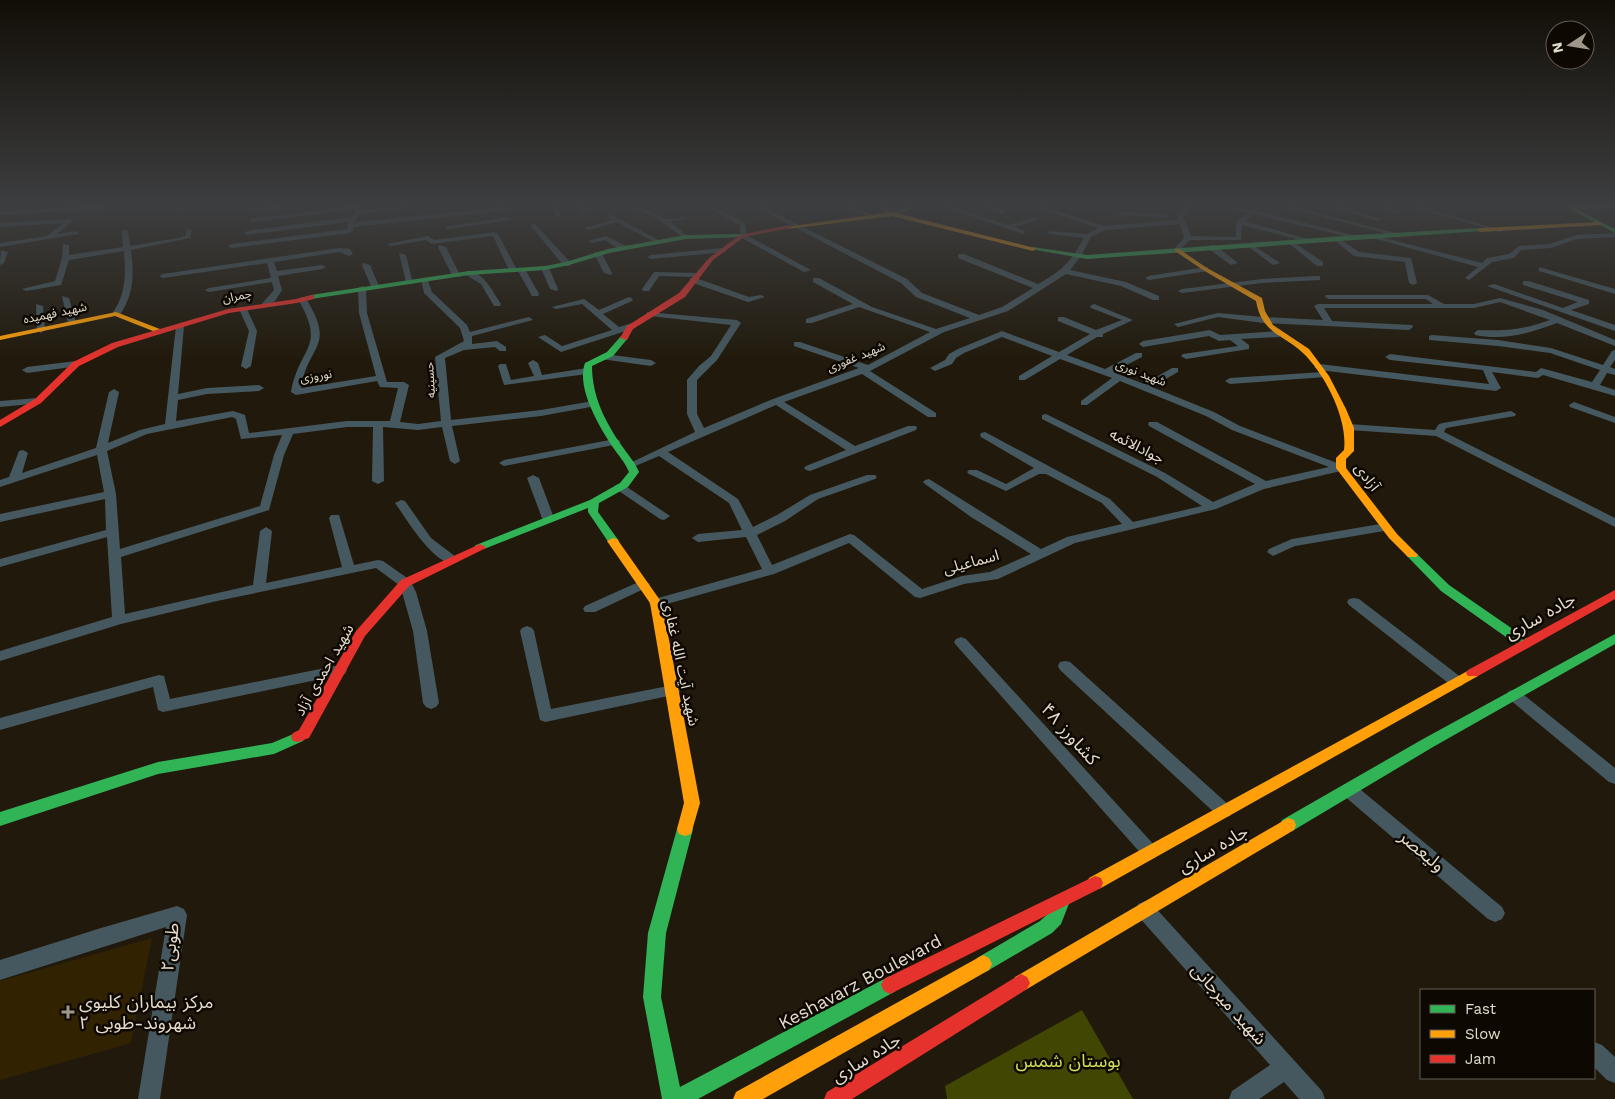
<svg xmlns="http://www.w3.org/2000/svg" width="1615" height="1099" font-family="'Work Sans','Noto Sans Arabic',sans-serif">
	<rect width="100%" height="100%" fill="#211a0c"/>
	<path fill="#312202" d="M152,938L131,1043L0,1080V981Z"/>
	<path fill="#414602" d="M1082,1010L1133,1099H947L945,1086Z"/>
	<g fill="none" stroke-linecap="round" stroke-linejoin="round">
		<path fill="#45585f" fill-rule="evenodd" d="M76,207H105L102,209L0,215V211Z
			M181,207H188L181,212H177V210Z
			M268,207H287L252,212L249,210Z
			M345,207H364L363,210L413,207L360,214L355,222L504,207L507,209L504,211L353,227V231L350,233L232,248L228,246L232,244L347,229L349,222L247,235L244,233L247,231L351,217L357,209L251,222L249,221V219Z
			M552,207H558L561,217H557Z
			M577,207H583L587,211L582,212Z
			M637,207H641L666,219L686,217V219L670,222L689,237L684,238L658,219L637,209Z
			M707,207H714L745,223L746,235L811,270L804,272L740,237V225Z
			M756,207H763L907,279L922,293L979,315L1002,307L1033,288L958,258V254H964L1038,284C1064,269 1069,264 1084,238L1050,234L1048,233V231L1087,234L1098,228L1037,207H1045L1104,226L1178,220L1177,216L1185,207H1191L1183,216L1191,236L1236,237V222L1248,213L1230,207L1252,210L1257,207L1260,209L1258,211L1360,237L1357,239L1254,214L1244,221L1311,240L1308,242L1242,225L1241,240H1190L1177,252L1173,250L1184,238L1180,224L1105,230L1091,237L1081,256L1070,270L1126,282L1159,296V300H1153L1121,286L1066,274L1008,311L944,332L870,371L936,413V417H928L862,374L784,402L855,446L908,426H916L917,428L916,430L810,471L806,470L804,468L806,466L846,450L776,405L668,452L738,499L753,527L777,515L810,495L867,475H875L877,477L875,479L818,499L785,521L757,535L772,565L850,534L854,535L922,589L962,576L990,572L1031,554L971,517L925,484L923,482L925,480L929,479L1041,549L1067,537L1122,524L1102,503L1046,474H1039L1006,491L969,474L967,472L969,470H977L1006,484L1034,468L981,437L980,435L981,433L985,432L1110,499L1133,522L1202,506L1157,477L1042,419V415L1046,414L1165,473L1213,502L1255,484L1149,426L1148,424L1149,422H1157L1266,481L1329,467L1232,430L1206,416L1120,381L1087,405H1081V401L1112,378L1060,359L1025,380H1019V376L1052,356L1002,337L964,353L956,358L952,364L935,371L930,368L945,360L949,354L958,349L1002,331L1059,352L1090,334L1058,321V317H1064L1096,330L1122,320L1091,308L1090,306L1094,304L1133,320L1103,334V337H1097L1067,355L1105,369L1136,353H1142V357L1113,372L1144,384L1172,368H1178V372L1152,387L1214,412L1240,426L1345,466L1347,468L1341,471L1264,489L1216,509L1075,543L998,579L964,584L920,598L915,597L849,543L774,574L656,607L651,606L649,603L651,600L762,569L746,537L698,542L692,538L698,534L742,530L729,503L659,456L633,467L628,464L695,432L687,414V380L699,366L711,356L731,325L650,316H647V312L737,320L741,323L717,360L697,380V414L704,428L773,399L859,368L794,346V342H800L868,365L930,332L859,307L812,323H806V319L853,304L813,282V278H819L872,307L936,329L970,318L916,297L901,283Z
			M844,207H852L876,216L871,217Z
			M878,207H885L893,212L910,207H918L892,216Z
			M944,207H952L1008,225L1036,217L1039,219L1015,227L1025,231V233L1023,234Z
			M985,207H993L1006,212L1003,214Z
			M1285,207H1294L1403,235L1400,237Z
			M1332,207H1341L1381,219L1378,221Z
			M1379,207H1388L1401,211L1398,213Z
			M1413,207H1422L1504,231L1499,232Z
			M1569,207H1615V208L1571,210L1568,208Z
			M1121,212L1165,214L1168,216L1165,218L1119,215L1118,214Z
			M610,214L660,241L655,242L617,222L588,230L585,228L612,220L607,216Z
			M509,217L512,219L511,220L448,229L445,227Z
			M70,219L72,220V222L57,234L76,231L79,233L78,234L0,247V243L47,236L63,223L0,227V223Z
			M531,224H535L570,262V266H564L531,226Z
			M125,229L128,231L130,246L178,238L185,236L187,229L192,230L190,238L131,250C134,275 134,295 119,316L112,314C126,294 126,275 124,251L69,260L61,285L26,291L22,289L55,281L62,258L63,244L69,245V255L123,247L122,231Z
			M495,232L498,234L517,270L516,272L509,270L493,236L432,244L426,240L391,246L387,244L428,236L434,240Z
			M1615,233V237L1577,239L1551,248L1521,250L1514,258L1492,262L1469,280L1465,278L1478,267L1366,236L1369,234L1482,263L1487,258L1509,254L1519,246L1550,244L1576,235Z
			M606,236L626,246L627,248L620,250L605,240L591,243L588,241Z
			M1335,236L1359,252L1411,258L1417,283L1413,285L1409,283L1405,262L1354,256L1333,239V237Z
			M1289,239L1323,262V266H1317L1287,242V240Z
			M1246,243H1250L1280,263L1273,265L1246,245Z
			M439,245L446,247L460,275L459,277L452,275L438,247Z
			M1209,245H1215L1238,263L1231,265L1209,249Z
			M339,248L350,249L353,254L349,256L339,252L274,262L277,271L322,265L326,267L322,269L278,276L282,290L275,301L264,308L260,306L274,290L272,282L209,292L205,290L209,288L271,278L267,263L163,278L159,276L163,274Z
			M723,248H726V252L651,259L647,257L651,255Z
			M1,250L8,252L4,263L0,265Z
			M595,252L602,254L612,273L611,275L604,273L594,254Z
			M399,253L406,255L413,284L406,282Z
			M363,263L370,265L379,286L378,288L371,286L362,265Z
			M542,266L549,268L558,289L557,291L550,289L541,268Z
			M1205,267H1208V271L1149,280L1145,278L1149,276Z
			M1539,267L1615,289V294L1539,271Z
			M519,269H525L539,294L538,296H532L518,271Z
			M466,271C483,270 493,292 501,304L500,306H494L481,284L466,275Z
			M654,272L697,273L701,275L697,277L659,276L649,291H643L642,289Z
			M1317,276H1320V280L1262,283L1182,293L1178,291L1182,289L1262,279Z
			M421,278H427L432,292L467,325L470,332L529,317L533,320L472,336V344L497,341L506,347V351H500L495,347L464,350L445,358L451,420L541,410L593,401L596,402V406L541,416L452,426L460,461L455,464L450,461L442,427L418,430L383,427L384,481L378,484L372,481L373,427H347L293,434L284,455L269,510L121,557L125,614L253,585L260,531L266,527L272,531L266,583L342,567L329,518L331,515H339L354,565L378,560L383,561L410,580L416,592L427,631L439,703L436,707L431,709L426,707L423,703L413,631L402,592L399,585L376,568L217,601L121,624L0,661V651L112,617L107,537L0,567V559L106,530L105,499L0,522V514L104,492L97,455L0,487V480L9,477L19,451L23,450L28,453L22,473L96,448L109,392L114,389L119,392L108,443L140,430L165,424L176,326L180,323L184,326L178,394L207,388L259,385L264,388L259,391L207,394L178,400L176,421L233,411L245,415L249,433L347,421H390L398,388L380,387L377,381L296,395L291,392C299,346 327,349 298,299L302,297H305C337,348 308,343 301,388L376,376L359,313L358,288L362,286L366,288L367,313L387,382H404L409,385L400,422L418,424L441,421L435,357L464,341L460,328L424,293ZM232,417L236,419L241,439L282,435L274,455L260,506L120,549L116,494L107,451L147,434Z
			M690,278H696L749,297L761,295L765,297L748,302L690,282Z
			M1523,281H1529L1589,300V304L1571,310L1615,325V331L1487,286L1494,284L1563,308L1578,302L1523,285Z
			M1326,295H1428L1444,304H1474L1500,298L1543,310L1615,340V346L1557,323C1530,333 1504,341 1475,335L1474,333L1478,330C1510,331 1520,330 1550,320L1500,302L1474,308H1324L1332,321L1412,325L1413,327L1409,330L1263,323L1218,317L1178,327L1174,324L1218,313L1263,317L1323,320L1314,306L1318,304H1433L1426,299H1329L1325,297Z
			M62,296L69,298L76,323L75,325L68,323Z
			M629,297L633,299L632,301L603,314L619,327L632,323L636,326L635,328L561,352L538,337L545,335L562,346L612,330L582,304L556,309L552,307L584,299L599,310Z
			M36,304L43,306L45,330L41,333L37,330Z
			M240,307H246L257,331L251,366L246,369L241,366L249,331L239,309Z
			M1210,330L1220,335L1279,331L1283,334L1279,337L1241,339L1249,345V349L1186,359L1181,356L1183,354L1238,346L1230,340L1219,341L1209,336L1143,347L1139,344L1143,341Z
			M1432,335L1498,340L1551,348L1603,365L1612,351L1615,350V360L1610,367L1615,369V375L1607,373L1600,385L1615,390V396L1543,375L1538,378L1492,372L1501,388L1496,391L1319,370L1314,367L1319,364L1489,384L1483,370L1390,360L1385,357L1390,354L1536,372L1541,368L1592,382L1600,370L1550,353L1498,346L1429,340V336Z
			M604,354L651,360L656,363L651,366L601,359V355Z
			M533,360L538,363L542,375L587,368L592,371L587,374L504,385L498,366L500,364H506L511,380L534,376L528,363Z
			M76,361L79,362V366L27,373L22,370L27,367Z
			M1323,372L1328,375L1326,377L1230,384L1225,381L1230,378Z
			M38,398L41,399V403L0,407V401Z
			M1574,402L1615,417V423L1570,407L1569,405Z
			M1511,411L1516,414L1515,416L1446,428L1444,432L1615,518V527L1436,436L1349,430L1344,427L1349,424L1435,430L1439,424L1443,423Z
			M615,439L619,440L620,442L619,444L504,466L499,463L504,460Z
			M533,475L539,478L554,518L552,521H544L542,518L527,478Z
			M620,484L624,485L670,516L664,520L660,519L616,489L614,487L616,485Z
			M401,500L405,501L431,538L456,557L458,560L456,563C435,568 406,518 395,503Z
			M1386,523L1392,527L1390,530L1295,546L1273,556L1267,552L1269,549L1292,539Z
			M643,580L650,584L648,587L595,612H585L583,609L585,606Z
			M1354,598L1359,599L1462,678L1464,682L1462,686L1457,687L1452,686L1349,605L1347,602L1349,599Z
			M527,626L532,628L534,631L551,709L673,685L678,686L681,690L678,694L673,695L545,722L540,720L520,631L522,628Z
			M961,637L966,639L1156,847L1159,852L1156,857L1150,860L1144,857L956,645L954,642L956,639Z
			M1065,661L1070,662L1230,806L1233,811L1230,816L1224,818L1218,816L1060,670L1058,666L1060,662Z
			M340,665L345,666L347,670L345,674L163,712L158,710L153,687L0,730V718L159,675L164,676L170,699Z
			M1514,690L1519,691L1615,768V784L1609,782L1509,699L1506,695L1509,691Z
			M1349,783L1355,785L1502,907L1505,913L1502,919L1495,922L1488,919L1343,795L1341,790L1343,785Z
			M1145,901L1152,904L1322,1091L1325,1099H1299L1284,1082L1259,1099H1229L1232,1091L1270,1065L1138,916L1136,910L1138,904Z
			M177,906L184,909L187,915L160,1099H138L166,927L0,980V960L101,928Z
			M1594,1042L1602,1045L1615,1057V1083L1607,1080L1594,1067Z"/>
		<path fill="#30b455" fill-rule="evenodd" d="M1566,207H1573L1615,229V233Z
			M1480,228L1483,230L1482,231L1087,259L1030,249L1033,247L1087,255L1357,235Z
			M742,234L745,236L744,237L686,239L609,253L569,265L545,270L469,275L311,299L307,297L311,295L469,271L545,266L566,262L608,249L686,235Z
			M621,336L628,338L613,356L592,366C592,396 605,422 622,446C628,455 635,462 639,472L628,487L599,503L598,512L619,541L613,544L609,543L588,512V508L484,549H476L474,547L476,545L590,500L620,483L629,472C625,462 618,455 612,446C599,426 576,388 585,363L607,352Z
			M1412,552L1416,553L1449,585L1530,641L1531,644L1530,647H1520L1441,591L1408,557L1406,555Z
			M1615,634V644L1433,747L1294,830L1288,832L1282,830L1280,825L1282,820L1423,739Z
			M298,732L303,733L305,737L303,741L274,754L158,774L0,826V812L158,762L272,743Z
			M685,822L691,824L693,829L666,933L661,997L680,1087L884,979L890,976L896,979L899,985L896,991L698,1099H662L643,997L648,933L677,829L679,824Z
			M1062,893L1068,896L1070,901L1061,924L1052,933L989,970L983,973L977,970L974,964L977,958L1040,921L1049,913L1056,896Z"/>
		<path fill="#ff9f0a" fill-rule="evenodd" d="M892,212L1035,248L1036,249L1033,251L892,216L788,229L785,227Z
			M1599,222L1602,224L1601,225L1480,232L1477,230L1480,228Z
			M1175,249H1179L1207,268L1262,298L1265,311L1273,325L1309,349L1329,376L1346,409L1354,428V451L1346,459V468L1397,534L1418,555L1416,557H1408L1389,538L1336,468V458L1344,450C1348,419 1325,374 1303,353C1282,333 1262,334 1256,301L1203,270L1175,251Z
			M116,312L165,331L158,333L115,316L0,340V336Z
			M613,538L617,539L662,603L700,803L691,834L685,836L679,834L677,829L684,803L650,603L607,541Z
			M1473,668L1478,670L1480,673L1478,676L1101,888L1095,890L1089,888L1087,883L1089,878Z
			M1288,818L1294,820L1296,825L1294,830L1027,989L1021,992L1015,989L1012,983L1015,977Z
			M983,955L989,958L992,964L989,970L763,1099H733L736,1092Z"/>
		<path fill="#e5322d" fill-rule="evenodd" d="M788,225L791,227L790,228L744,237L713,260L685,297L633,329L627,340L620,338L627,326L679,293L709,258L740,235Z
			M311,295H314V299L297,303L229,313L118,347L79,366L41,403L0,427V420L35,399L73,362L112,343L228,309L296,299Z
			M480,544L486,547L484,549L409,586L365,636L309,738L298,742L293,741L291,737L293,733L299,730L356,631L401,580Z
			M1615,590V599L1478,676H1468L1466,673L1468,670Z
			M1095,876L1101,878L1103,883L1101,888L896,991L890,994L884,991L881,985L884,979Z
			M1021,974L1027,977L1030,983L1027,989L852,1099H824L827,1092Z"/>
	</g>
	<linearGradient id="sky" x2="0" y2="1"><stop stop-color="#120e07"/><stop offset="0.57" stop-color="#3d3e40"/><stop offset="1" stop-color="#3d3e40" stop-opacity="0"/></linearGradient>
	<rect width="1615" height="360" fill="url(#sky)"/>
	<path fill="#9f9789" stroke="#0e0802" stroke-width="2" d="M65.5 1004.5h5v5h5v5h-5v5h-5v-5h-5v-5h5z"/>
	<g text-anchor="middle" stroke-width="5" stroke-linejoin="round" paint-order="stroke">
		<g font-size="12" fill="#e3dbcc" stroke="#0e0802">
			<text transform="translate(237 296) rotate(-11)" y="4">چمران</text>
			<text transform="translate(55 313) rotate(-12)" y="4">شهید فهمیده</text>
			<text transform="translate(856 357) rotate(-22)" y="4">شهید غفوری</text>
			<text transform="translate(1141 373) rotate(21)" y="4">شهید نوری</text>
			<text transform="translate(316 376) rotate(-9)" y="4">نوروزی</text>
			<text transform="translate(430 380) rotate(-93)" y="4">حسینیه</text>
		</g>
		<g font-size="15" fill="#e3dbcc" stroke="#0e0802">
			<text transform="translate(1137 446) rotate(27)" y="5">جوادالائمه</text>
			<text transform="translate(1367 477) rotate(53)" y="5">آزادی</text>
			<text transform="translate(971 562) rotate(-15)" y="5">اسماعیلی</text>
			<text transform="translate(681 663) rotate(78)" y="5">شهید آیت الله غفاری</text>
			<text transform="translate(324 670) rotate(-60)" y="5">شهید احمدی آزاد</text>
		</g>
		<g font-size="18" fill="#e3dbcc" stroke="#0e0802">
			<text transform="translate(1540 616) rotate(-29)" y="6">جاده ساری</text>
			<text transform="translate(1070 734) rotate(48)" y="6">کشاورز ۴۸</text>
			<text transform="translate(1213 849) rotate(-30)" y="6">جاده ساری</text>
			<text transform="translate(1422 851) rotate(40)" y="6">ولیعصر</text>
			<text transform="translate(170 947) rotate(-83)" y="6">طوبی۲</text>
			<text transform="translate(860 982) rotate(-28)" y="6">Keshavarz Boulevard</text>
			<text transform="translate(1229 1004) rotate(48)" y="6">شهید میرجانی</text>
			<text transform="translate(866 1058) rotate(-32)" y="6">جاده ساری</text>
		</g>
		<g font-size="18" fill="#e3dbcc" stroke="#0e0802" text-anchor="start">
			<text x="79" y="1008">مرکز بیماران کلیوی<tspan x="79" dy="21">شهروند-طوبی ۲</tspan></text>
		</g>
		<g font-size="18" fill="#d0e059" stroke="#0e0802">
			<text x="1068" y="1067">بوستان شمس</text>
		</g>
	</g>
	<rect x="1420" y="989" width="175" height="90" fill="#0e0802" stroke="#635c53"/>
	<rect x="1430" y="1005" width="25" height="8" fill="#30b455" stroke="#635c53"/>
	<text x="1465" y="1014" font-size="15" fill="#e3dbcc">Fast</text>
	<rect x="1430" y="1030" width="25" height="8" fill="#ff9f0a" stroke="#635c53"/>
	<text x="1465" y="1039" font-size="15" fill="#e3dbcc">Slow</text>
	<rect x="1430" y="1055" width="25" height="8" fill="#e5322d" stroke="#635c53"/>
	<text x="1465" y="1064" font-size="15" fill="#e3dbcc">Jam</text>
	<g transform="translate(1570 45) rotate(258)"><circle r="24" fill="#0e0802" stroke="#635c53"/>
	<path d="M0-4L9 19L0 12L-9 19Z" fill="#9f9789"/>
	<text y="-8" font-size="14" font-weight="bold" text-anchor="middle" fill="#e3dbcc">N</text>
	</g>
</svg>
